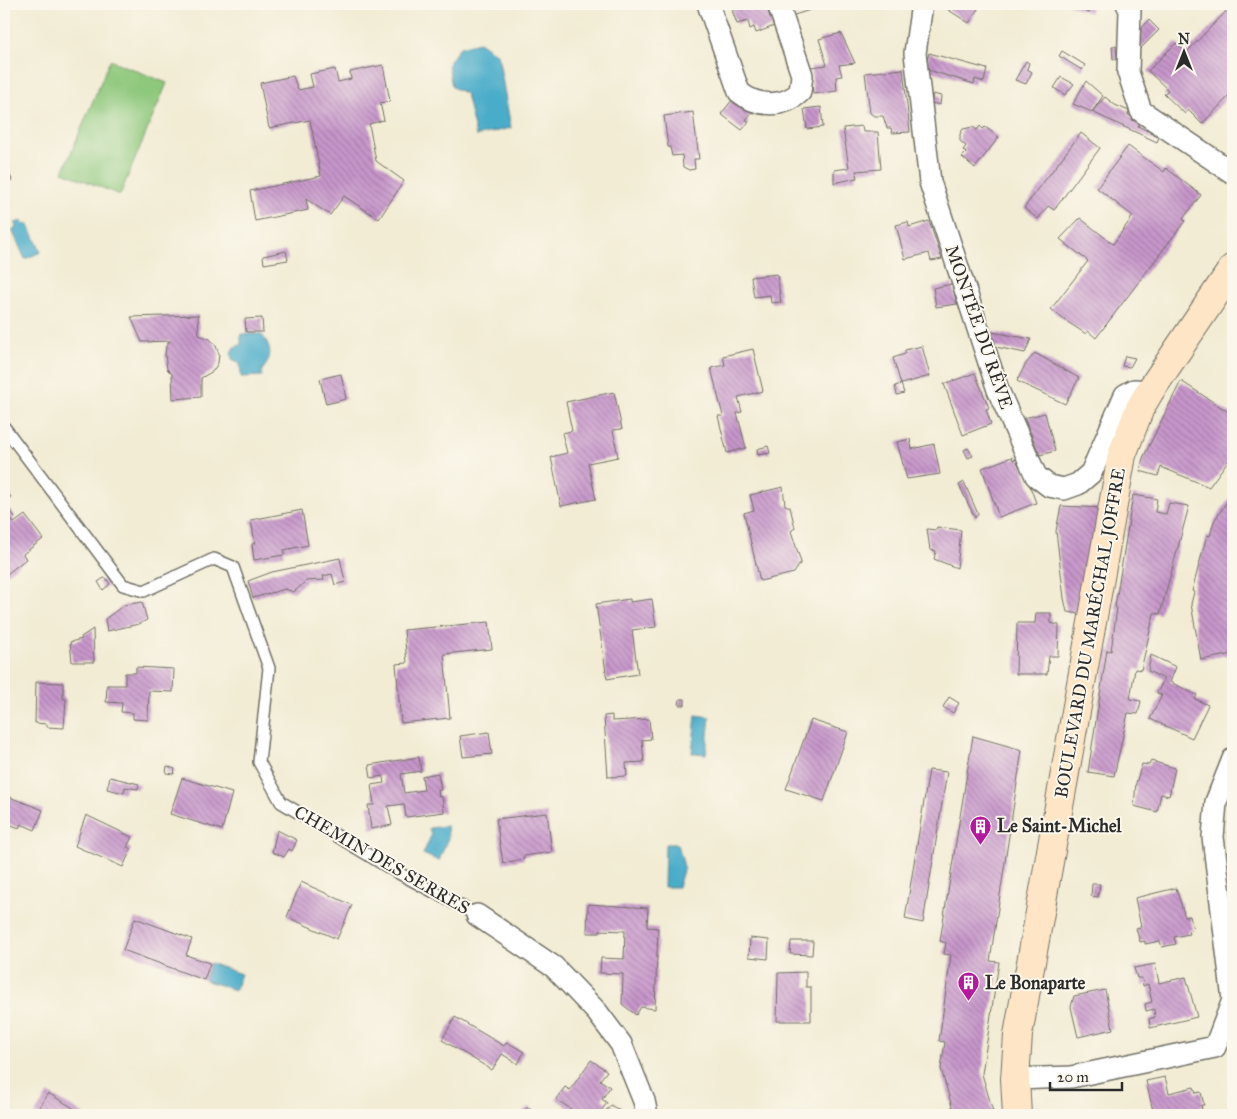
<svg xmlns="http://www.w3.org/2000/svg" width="1237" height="1119" font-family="'IM FELL Great Primer',serif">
	<defs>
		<pattern id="building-back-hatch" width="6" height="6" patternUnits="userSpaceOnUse" patternTransform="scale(1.25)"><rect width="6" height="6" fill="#c796cb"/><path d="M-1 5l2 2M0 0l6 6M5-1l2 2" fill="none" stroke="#a27ba5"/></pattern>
	</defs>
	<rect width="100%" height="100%" fill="#fbf7ec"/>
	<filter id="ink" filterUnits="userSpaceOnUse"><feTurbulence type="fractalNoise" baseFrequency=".02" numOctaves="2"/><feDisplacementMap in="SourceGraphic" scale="10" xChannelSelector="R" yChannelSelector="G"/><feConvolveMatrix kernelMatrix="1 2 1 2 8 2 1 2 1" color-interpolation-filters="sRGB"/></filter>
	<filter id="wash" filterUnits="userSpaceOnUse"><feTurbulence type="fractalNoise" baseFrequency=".0096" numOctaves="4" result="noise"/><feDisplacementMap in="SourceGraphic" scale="20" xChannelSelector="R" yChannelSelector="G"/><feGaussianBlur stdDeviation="1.12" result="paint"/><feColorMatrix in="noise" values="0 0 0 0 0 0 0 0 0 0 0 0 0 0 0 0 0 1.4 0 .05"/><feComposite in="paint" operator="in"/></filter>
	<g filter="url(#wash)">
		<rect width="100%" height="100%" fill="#f2ecd4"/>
		<path fill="#8ec87c" stroke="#5c7a54" d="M110,60L167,83L120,195L63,172Z"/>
		<path fill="#4aacc9" stroke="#3a6c7a" d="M479,42L498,55L511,128L476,136L466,94L452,87L448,64L460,47Z
			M21,221L24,225L28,223L41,252L25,259L12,230L16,228L15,223Z
			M241,334H261C272,346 273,358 262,370V376L241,377L240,363L232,359L231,353L234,347L241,345Z
			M696,715L710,717L706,754L692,753Z
			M447,826L448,838L439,861L423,854L431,836L429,828Z
			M665,844H678L684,867L678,887H664Z
			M210,963L241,974L235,990L204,980Z"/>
		<g id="blocks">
			<path fill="url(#building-back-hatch)" d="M377,4H408V8L377,10Z
				M735,4H765L774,26L756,33L754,27L750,29L748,21L737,24L732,10L736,9Z
				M790,4H815L817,8L794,15Z
				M939,4H981L969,23Z
				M1068,4H1093L1089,13Z
				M1233,4V92L1202,124L1188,110L1185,114L1164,94L1168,90L1148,71L1176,43L1186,53Z
				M1149,20L1159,30L1136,53L1134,36Z
				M841,33L855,63L839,65L842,76L836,77L837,91L813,94L811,67L827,65L819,39Z
				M1112,46H1116L1117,59H1113Z
				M1062,51L1085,65L1082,70L1059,56Z
				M929,53L987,69L984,82L975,79L974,84L925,69Z
				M1026,61L1029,63L1027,69L1032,72L1026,84L1015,80Z
				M383,65L390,101L380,103L384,120L369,124L376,161L404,181L379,219L344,196L330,215L306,199L308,210L255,221L250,191L321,176L310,120L269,128L260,83L293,76L298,90L313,87L310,74L335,69L338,82L351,79L350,72Z
				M903,69L910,132L892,133L891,128H887L883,116H874L870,113L865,73Z
				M1061,77L1074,84L1065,95L1054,88Z
				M1086,81L1103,96L1092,112L1073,104Z
				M933,94L941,96L940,105L931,103Z
				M1105,97L1115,105L1129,111L1128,115L1133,117L1132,120L1140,123L1138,126L1159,137L1157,142L1092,112Z
				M733,99L752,112L746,120L749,122L742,130L721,114Z
				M821,107L823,127L807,129L804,109Z
				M693,112L699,159H694L695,169L689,170L683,167L682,155L672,156L670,147H668L664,116Z
				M862,126L863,132H878L881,169L856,171L857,178L834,183V170L849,168L843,128Z
				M980,126L983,129L985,127L999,137L975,168L962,157L966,153L963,150L966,146L960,141V134L963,129L973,127L977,130Z
				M1081,133L1100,148L1054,210L1048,206L1038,219L1024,208Z
				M1128,146L1164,172L1166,168L1201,195L1183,219L1185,221L1096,338L1088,331L1086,334L1063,319L1051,309L1088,261L1060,239L1080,218L1113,244L1133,216L1097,188Z
				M4,161L12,180L4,183Z
				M929,221L942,259L931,261L929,253L905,259L896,225L908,222L909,227Z
				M286,251L288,260L264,264L263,256Z
				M777,274L781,302L771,303L770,295L754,297L751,277Z
				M952,284L957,304L936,307L933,288Z
				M198,315L199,335L210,339L216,346L219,354L218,363L213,371L201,378V397L173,399L172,374L167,369L165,355L166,346L170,341L142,342L131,317Z
				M262,318L263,332H246L245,319Z
				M992,332L1031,339L1025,353L991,346Z
				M922,346L930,376L901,384L893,358L905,354V350Z
				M753,349L763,391L738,397L742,412L737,413L746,448L727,453L718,416H723L711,368L725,365L723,356Z
				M1035,353L1079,378L1065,404L1017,381L1025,365Z
				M1125,356L1135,358L1130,367L1122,366Z
				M975,373L989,408L986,409L991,424L963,435L944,384Z
				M341,374L346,399L326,404L320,379Z
				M1181,381L1233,415V454L1209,487L1161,467L1158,476L1140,471L1143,458Z
				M901,384L904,393L897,395L895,386Z
				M614,392L622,429L613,430L618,457L588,463L596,499L561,506L551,457L567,453L562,433L572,431L566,402Z
				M1045,413L1055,451L1040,455L1024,418Z
				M910,439L912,449L934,444L940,474L907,479L897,442Z
				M768,446L770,453L758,455L757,449Z
				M968,448L973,456L968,458L964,450Z
				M1012,457L1013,460L1020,458L1036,503L999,517L982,468Z
				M964,482L978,514L975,518L959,485Z
				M783,487L785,505L790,507L795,528L791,531L801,562L794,573L760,581L744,513L754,510L750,495Z
				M4,488L11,497L4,502Z
				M1233,493V654L1201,660L1191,604L1194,592L1192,591L1207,535L1210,536L1214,521Z
				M1133,495L1157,499L1155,512L1166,514L1169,503L1189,506L1160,614L1154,613L1141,670L1135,669L1130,699L1141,701L1138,714L1128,713L1114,776L1088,772L1107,650L1111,651L1117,608L1115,607Z
				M1061,506L1104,508L1082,614L1067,612L1064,598L1056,531Z
				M9,509L15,517L12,520L14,523L25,515L43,539L23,554L26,559L7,574L4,569V512Z
				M302,510L308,545L284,550V555L254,560L252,544L255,543L251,520Z
				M937,527L961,530L957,568L934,559L936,551L930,550L927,529L936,530Z
				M340,558L345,582L335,585L332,574L323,576L324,580L306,581L294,592L285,589L253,598L248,581L272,572Z
				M104,578H106L110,584L103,590L98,582Z
				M630,599V602L652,599L656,627L632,630L638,674L607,679L596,604Z
				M142,602L147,620L139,624L107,631L105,619L124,605Z
				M1036,613H1051V623L1059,625L1058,656H1049L1047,674H1016L1017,623H1035Z
				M489,622L492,649L444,654L450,718L401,723L396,664L407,663L404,630Z
				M93,629L94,662H72L70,642L82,639L81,637Z
				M1151,655L1176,667L1170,682L1197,695L1195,699L1208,705L1192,738L1150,719L1162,695L1157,693L1164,679L1148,671Z
				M136,667L174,669L173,692L149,691L148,720L133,719V713L121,712L122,703L106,702L107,685H125V673H136Z
				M36,682L63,683V699H66L64,728L47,727V724L35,723Z
				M949,697L959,703L953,713L943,707Z
				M680,699H685V705H679Z
				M612,715V721L649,719L651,739L642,740L644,762L626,763L627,776L608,777L604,716Z
				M811,720L848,732L824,801L786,789Z
				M489,732L492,754L463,757L460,736Z
				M973,736L1022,750L990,961L999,962L982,1074L994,1115H951L950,1111L953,1110L941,1069L945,1042L939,1041L951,955L944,954L946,943L940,941Z
				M419,757L421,771L401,774L404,793L424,790L422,776L438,773L441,790H438L439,797L442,796L444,812L406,817L404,804L388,806L392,825L371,829L368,805H374L371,785L384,783L383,776L371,778L369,765Z
				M1151,761L1175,768L1169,796L1161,794L1157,812L1134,806L1136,783L1142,764L1149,765Z
				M167,766L175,769L174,774L166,773Z
				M929,770L947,772L923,923L905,919Z
				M110,777L139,784L138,789L125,787L124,793L107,789Z
				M182,778L232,793L222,830L170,814Z
				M4,795L43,810L35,830L21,824L19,828L4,822Z
				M547,813L552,852L524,856V859L503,863L496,819Z
				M86,815L132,837L127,847L131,849L123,867L75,846Z
				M277,830L297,840L292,851L289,849L284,857L272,852Z
				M301,882L352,905L337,939L287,917Z
				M1092,884H1100L1098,897L1091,896Z
				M1176,888L1185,917L1190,916L1193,929L1188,931L1189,934L1174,937L1176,944L1162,947L1160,941L1145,944V941L1140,942L1136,928L1141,927L1135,898Z
				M588,904L648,908L647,927L658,928L655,1009L641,1007L636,1015L622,1004L623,974L600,973L601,958L624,959L625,931L600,930V933H587Z
				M135,918L192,939L186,955L210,963L204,980L123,950Z
				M750,938L769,940L768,959L749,957Z
				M791,941H813L812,955L790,954Z
				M1155,964L1159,983L1186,977L1197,1017L1150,1028L1149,1019L1155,1017L1154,1009L1146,1011L1145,1004L1152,1002L1148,984L1143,986L1142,978H1137L1134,968Z
				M806,972V987H811V1021H777L778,973Z
				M1105,990L1113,1029L1078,1037L1071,1007L1074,996Z
				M455,1017L504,1046L507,1042L524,1052L518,1064L502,1054L492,1070L442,1040Z
				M591,1060L607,1071L600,1080L610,1087L602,1099L607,1103L598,1115H579L556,1099L565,1087L570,1090Z
				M1165,1077L1169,1093L1194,1087L1196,1093L1201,1092L1204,1105H1201L1203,1115H1185L1183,1109L1174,1111L1175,1115H1154L1146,1081Z
				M48,1093L85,1115H34Z
				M611,1105L626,1115H608L604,1113Z
				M528,1107L536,1115H520Z"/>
		</g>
	</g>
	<g filter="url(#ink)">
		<use href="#blocks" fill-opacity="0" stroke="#716f66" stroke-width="1"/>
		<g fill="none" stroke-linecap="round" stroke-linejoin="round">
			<defs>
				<path id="lane" d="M4,427L123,585L144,591L214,559L233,567L269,668L259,762L281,802L393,870L477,915"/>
				<path id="street" d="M708,4L739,92C757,107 783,108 800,92L802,75L778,4
					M922,4L915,53L930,182L998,390L1036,476L1049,486L1064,489L1078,484L1091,473L1125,395L1134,390L1150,391
					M1127,4L1130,10L1128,72L1141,111L1233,173
					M477,915L554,967L597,1012L621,1044L644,1101L647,1115
					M1015,1079L1071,1077L1215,1047L1233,1000L1213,837L1216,802L1233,759"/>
				<path id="secondary" d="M1017,1115L1015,1079L1018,1035L1122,455L1140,408L1150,391L1233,268"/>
			</defs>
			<use href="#lane" stroke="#716f66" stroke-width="14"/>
			<use href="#street" stroke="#716f66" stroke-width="24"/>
			<use href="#secondary" stroke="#716f66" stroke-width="30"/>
			<use href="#lane" stroke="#fff" stroke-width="11"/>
			<use href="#street" stroke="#fff" stroke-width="21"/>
			<use href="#secondary" stroke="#fde5c5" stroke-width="28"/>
		</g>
	</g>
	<defs>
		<symbol id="building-pin" viewBox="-11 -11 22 30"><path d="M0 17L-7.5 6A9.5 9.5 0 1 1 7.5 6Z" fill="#b5179e" stroke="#fbf7ec"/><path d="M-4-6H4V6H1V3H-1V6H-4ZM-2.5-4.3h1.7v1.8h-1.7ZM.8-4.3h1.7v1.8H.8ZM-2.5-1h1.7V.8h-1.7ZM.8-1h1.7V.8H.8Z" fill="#fff"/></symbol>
	</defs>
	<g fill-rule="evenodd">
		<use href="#building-pin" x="968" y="814" width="25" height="34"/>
		<use href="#building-pin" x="956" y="970" width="25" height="34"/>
	</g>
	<g text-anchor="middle" stroke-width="4" stroke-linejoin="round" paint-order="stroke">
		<g font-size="18" fill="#2b2b2b" stroke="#fbf7ec">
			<text transform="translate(979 327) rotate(71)" y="6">MONTÉE DU RÊVE</text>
			<text transform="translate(1090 633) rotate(-80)" y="6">BOULEVARD DU MARÉCHAL JOFFRE</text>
			<text transform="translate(382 860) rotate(30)" y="6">CHEMIN DES SERRES</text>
		</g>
		<g font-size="18" font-weight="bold" fill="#2b2b2b" stroke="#fbf7ec" text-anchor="start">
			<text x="997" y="832">Le Saint-Michel</text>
			<text x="985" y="989">Le Bonaparte</text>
		</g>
	</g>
	<rect width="1237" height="1119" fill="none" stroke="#fbf7ec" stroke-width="20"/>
	<g transform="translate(1184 52)" stroke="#fbf7ec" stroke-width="4" paint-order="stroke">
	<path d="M0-4L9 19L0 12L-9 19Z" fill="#2b2b2b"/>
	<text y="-8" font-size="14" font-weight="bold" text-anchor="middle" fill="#2b2b2b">N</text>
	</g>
	<path d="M1050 1082v8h72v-8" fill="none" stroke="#2b2b2b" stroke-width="2.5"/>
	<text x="1057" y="1082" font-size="15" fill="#2b2b2b" stroke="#fbf7ec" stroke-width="4" paint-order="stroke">20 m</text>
</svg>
